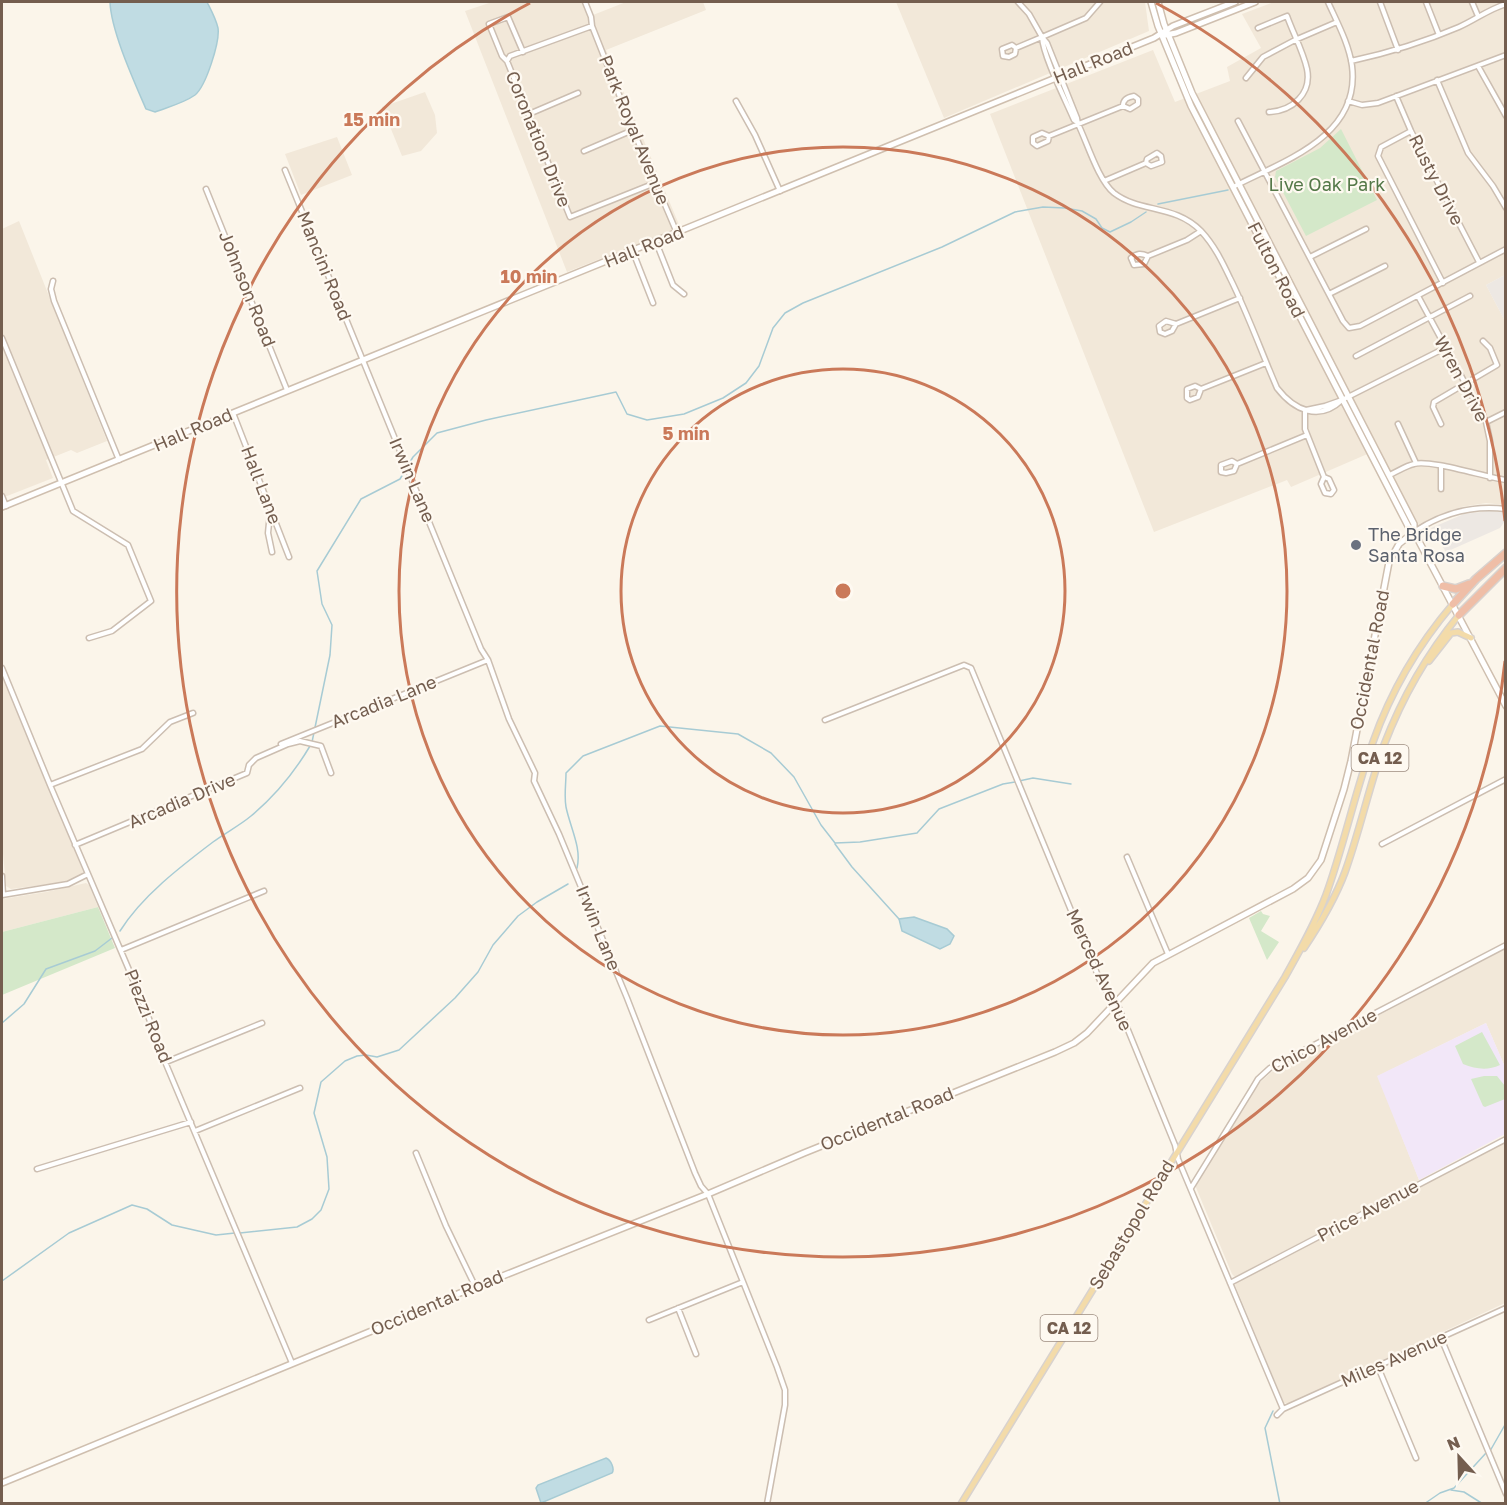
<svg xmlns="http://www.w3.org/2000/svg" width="1507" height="1505" font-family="'Golos Text',sans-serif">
	<rect width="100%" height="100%" fill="#fbf5ea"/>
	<path fill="#f2e8d9" d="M492,2H587L593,15L626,2H703L706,10L606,50L680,227L567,272L465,11Z
		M896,2H1145L1149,31L944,118Z
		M1274,2H1505V275L1486,285L1505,321V505L1486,503L1461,507L1418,526L1379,449L1291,487L1287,480L1154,532L990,114L1153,50L1175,102L1230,81L1227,67L1261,48L1242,14Z
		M425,92L435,115L437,133L421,151L402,156L382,107Z
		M337,137L352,175L301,195L285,154Z
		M19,221L107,441L77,453L71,450L46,460L53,478L2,498V229Z
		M2,674L83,871L81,876L71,880L58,883L11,889L6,886L2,843Z
		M86,883L89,885L98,907L2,932V899L46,892Z
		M1505,949V1067L1486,1023L1378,1076L1419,1180L1235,1277L1232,1274L1195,1185L1258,1084L1273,1071Z
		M1505,1141V1303L1290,1403H1284L1235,1285L1236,1283Z"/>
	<path fill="#ede8e3" d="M1505,275V321L1486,285Z
		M1489,511L1505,512V521L1500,528L1446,552L1431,528L1464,514Z"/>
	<path fill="#f2e7f8" d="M1486,1023L1505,1067V1134L1419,1180L1377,1076Z"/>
	<path fill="#d4e8c9" d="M1341,129L1377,200L1306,236L1275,177L1276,171L1320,148Z
		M98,907L115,948L2,995V932Z
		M1261,911L1263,914L1270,916L1261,931L1279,942L1267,960L1249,918Z
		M1482,1032L1500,1065C1487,1071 1476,1069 1463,1064L1455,1046Z
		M1484,1076H1497L1505,1086V1099L1485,1107L1483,1106L1471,1079Z"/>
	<path fill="#c0dce3" stroke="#a7cbd4" stroke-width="1.5" d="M110,2H207C211,10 216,19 218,28C220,42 206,86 195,95C184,103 168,107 155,112L146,109C134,81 111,31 110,2Z
		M914,917L947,929L954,936L950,944L940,949L902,931L899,919Z
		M606,1458C611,1460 615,1469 612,1473L541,1503L536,1488L538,1485Z"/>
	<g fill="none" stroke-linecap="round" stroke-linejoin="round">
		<path stroke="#a7cbd4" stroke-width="1.5" d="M1158,204L1228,190
			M312,742L330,655L332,625L322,604L317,571L361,499L400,479L413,457L437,433L486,420L616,392L627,414L647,420L684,414L723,398L746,383L759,366L773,328L785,313L803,303L942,247L1015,212L1043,207L1065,208L1082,211L1096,219L1102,228L1110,232L1131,222L1146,212
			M1019,781L1033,778L1071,784
			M835,844L852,867L899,919
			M577,868C582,848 570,827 566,807C564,796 566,784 566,773L583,756L660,726L738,734L771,753L794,777L821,825L835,843L860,842L917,833L939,809L1003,784L1015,782
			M120,931C142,896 180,867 213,842C225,833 239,826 251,816C275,796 294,773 310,746
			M2,1023L24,1004L46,969L95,951L112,938
			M240,1233L297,1227L312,1219L321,1210L329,1189L327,1157L314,1113L321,1082L345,1061L357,1056L366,1055L377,1057L399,1050L455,998L478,972L493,945L518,916L537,902L568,884
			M2,1281L69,1233L132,1205L147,1209L172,1225L216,1235L235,1233
			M1273,1411L1265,1428L1280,1504
			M1490,1451L1506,1423
			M1451,1490L1464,1492L1483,1504
			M1424,1504L1440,1493L1454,1488L1486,1453"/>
		<defs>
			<path id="street" d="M585,2L591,17L592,26L633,130L677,233
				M1018,2L1029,14L1042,37L1086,18L1100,2
				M1380,2L1398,50
				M1426,2L1439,35
				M1472,2L1478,16
				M1258,28L1287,16C1293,33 1303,51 1307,69C1312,94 1292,111 1269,112
				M1042,37L1047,43L1077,118L1078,124C1087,142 1098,180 1114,193C1140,213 1175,204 1201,231C1214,245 1222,261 1230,278C1248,314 1261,351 1277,388C1294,410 1319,422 1342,400
				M1042,37C1043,56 1066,101 1074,120L1078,123
				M1016,48L1015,54L1009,57L1003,56L1002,49L1012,45L1016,48L1042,37
				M523,52L508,17L489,24L502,56L507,61L570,217L655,183
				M507,61L510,56L592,26
				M1351,61C1388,53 1424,42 1459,27C1475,20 1489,9 1506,4
				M1478,66L1506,116
				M1246,78L1263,57L1295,40L1337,22
				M1437,80L1468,153L1493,186L1506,208
				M1396,96L1411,131L1479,262
				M736,101L755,135L780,191
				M1348,101L1362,105L1378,103L1506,55
				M529,114L578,93
				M1238,121L1343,321L1349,328L1360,326L1506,249
				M1411,131L1381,147L1378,156L1443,283
				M1049,136L1048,141L1037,146L1033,143V137L1042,133L1049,136L1123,106L1130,109L1138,104V99L1134,96C1128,97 1123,99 1123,106
				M584,151L633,130
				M285,170L481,649L488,660L509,719L535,773L534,781L559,834L627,998L695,1173L701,1186L708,1194L777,1367L785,1390V1405L767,1504
				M1104,181L1146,163L1151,166L1162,162L1161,156L1157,153L1147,159L1146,163
				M1233,187C1283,161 1361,137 1352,66C1349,44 1337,22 1328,2
				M206,189L287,390
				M656,242L673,285L684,294
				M633,252L653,303
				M1148,256L1144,264L1134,265L1131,258C1137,253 1141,253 1148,256L1187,240L1201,231
				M1310,257L1366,229
				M53,281L51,289L54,301L119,460
				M1329,294L1385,266
				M1418,296L1486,422L1490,441V478
				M1176,324L1172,331L1165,334L1160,332L1159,326L1166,321L1176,324L1240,298
				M2,338L73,511L128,545L151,601L112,631L89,638
				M1356,356L1470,296
				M1201,389L1198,397L1190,400L1187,398V389L1195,386L1201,389L1266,363
				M1305,410V429L1324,477L1321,484L1325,493L1331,494L1334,490L1329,479L1324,477
				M1306,410L1325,406L1342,400L1445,348
				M233,413L289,557
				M1486,422L1506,412
				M1398,424L1416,463
				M1441,424L1433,407L1434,402L1497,365L1490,348L1483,341
				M1237,464L1234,471L1226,473L1221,472V465L1232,461L1237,464L1307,435
				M1441,466V489
				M1389,475C1397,472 1405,466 1414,464C1429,459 1485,477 1506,480
				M2,496L6,506
				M270,513L268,533L272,552
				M1414,532C1442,513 1473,505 1506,509
				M2,668L50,785L144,1005L163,1057L292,1363
				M825,720L964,665L971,668L1101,983L1119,1008L1175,1145L1178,1159L1283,1409L1277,1415
				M281,744L488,660
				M50,785L142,749L170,722L193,713
				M1382,844L1506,779
				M75,845L247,773L249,765L256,758L288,744L300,741L321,746L331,773
				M1127,857L1168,954
				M2,876L3,895
				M2,895L68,884L88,874
				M121,950L264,891
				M166,1062L262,1023
				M195,1131L300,1088
				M416,1153L446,1226L475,1286
				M37,1169L191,1122
				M1191,1188L1252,1089L1258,1079L1270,1068L1506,945
				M1230,1283L1506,1139
				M678,1308L696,1354
				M649,1320L743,1282
				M1441,1338L1506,1494
				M1378,1367L1416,1458
				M1283,1409L1506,1308"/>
			<path id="secondary" d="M1151,2L1158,26L1191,106L1408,526L1414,532L1506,706
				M1158,2L1164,24L1192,93L1414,524V532
				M1166,35L1176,33L1255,2
				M2,507L1154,38L1173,26L1235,2
				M2,1483L430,1307L450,1297L708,1194L804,1153L1055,1052L1074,1043L1087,1033L1153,963L1293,889L1308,878L1321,860L1344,789L1351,761L1389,562L1399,544L1414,532"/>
			<path id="primary" d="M1429,661L1451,633L1458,632L1471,638
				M1304,948C1320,924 1335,899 1345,872C1360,830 1369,787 1384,745C1402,698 1427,654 1459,615
				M961,1504L1285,977C1300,950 1315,924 1326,895C1344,845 1355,792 1373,742C1391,691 1418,645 1453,604"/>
			<path id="highway" d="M1443,586L1456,589L1469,584
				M1453,604L1476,579L1506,553
				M1459,615L1506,568"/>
		</defs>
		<use href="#street" stroke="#ccbeb1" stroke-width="7"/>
		<use href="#secondary" stroke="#cfbfaf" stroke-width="8"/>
		<use href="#primary" stroke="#d8d2ce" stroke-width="8"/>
		<use href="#highway" stroke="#d8d2ce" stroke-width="10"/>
		<use href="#street" stroke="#fff" stroke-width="4"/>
		<use href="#secondary" stroke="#fff" stroke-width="5"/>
		<use href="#primary" stroke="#f3dba9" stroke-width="5"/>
		<use href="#highway" stroke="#efbea7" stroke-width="7"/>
	</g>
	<g fill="none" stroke="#ca7959" stroke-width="3">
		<circle cx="843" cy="591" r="222"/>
		<circle cx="843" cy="591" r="444"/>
		<path d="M1505 661A666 666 0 1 1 530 3M1156 3A666 666 0 0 1 1505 521"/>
	</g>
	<circle fill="#6b7280" stroke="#fef9f1" stroke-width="2" cx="1356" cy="545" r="6"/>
	<g text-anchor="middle" stroke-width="4.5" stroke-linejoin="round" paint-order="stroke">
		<g fill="#fef9f1" stroke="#9d8c80" stroke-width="1.5">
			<rect x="1351.5" y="745" width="57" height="26" rx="4.5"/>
			<rect x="1040.5" y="1315" width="57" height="26" rx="4.5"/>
		</g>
		<g font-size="16" font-weight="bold" fill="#745e4f">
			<text x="1380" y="764">CA 12</text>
			<text x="1069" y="1334">CA 12</text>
		</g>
		<g font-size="18" fill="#745e4f" stroke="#fef9f1">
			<text transform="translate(1093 63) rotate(-22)" y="6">Hall Road</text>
			<text transform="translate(634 130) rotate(68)" y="6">Park Royal Avenue</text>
			<text transform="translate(538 139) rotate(68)" y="6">Coronation Drive</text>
			<text transform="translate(1436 180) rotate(63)" y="6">Rusty Drive</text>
			<text transform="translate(644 247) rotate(-22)" y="6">Hall Road</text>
			<text transform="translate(324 266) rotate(68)" y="6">Mancini Road</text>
			<text transform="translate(1276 270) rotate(63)" y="6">Fulton Road</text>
			<text transform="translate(247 289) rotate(68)" y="6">Johnson Road</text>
			<text transform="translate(1461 379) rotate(62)" y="6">Wren Drive</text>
			<text transform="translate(193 430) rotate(-23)" y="6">Hall Road</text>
			<text transform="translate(412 480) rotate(67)" y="6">Irwin Lane</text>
			<text transform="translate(261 485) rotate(69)" y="6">Hall Lane</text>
			<text transform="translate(1370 660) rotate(-79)" y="6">Occidental Road</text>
			<text transform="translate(384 702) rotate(-22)" y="6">Arcadia Lane</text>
			<text transform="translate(182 801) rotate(-23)" y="6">Arcadia Drive</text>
			<text transform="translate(598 928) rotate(68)" y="6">Irwin Lane</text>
			<text transform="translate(1099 970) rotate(65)" y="6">Merced Avenue</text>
			<text transform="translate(148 1016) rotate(68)" y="6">Piezzi Road</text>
			<text transform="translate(1324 1041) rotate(-28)" y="6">Chico Avenue</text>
			<text transform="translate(887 1119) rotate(-22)" y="6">Occidental Road</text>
			<text transform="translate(1368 1211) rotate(-28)" y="6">Price Avenue</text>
			<text transform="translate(1132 1225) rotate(-59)" y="6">Sebastopol Road</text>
			<text transform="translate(437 1303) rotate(-23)" y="6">Occidental Road</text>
			<text transform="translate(1394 1359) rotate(-24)" y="6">Miles Avenue</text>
		</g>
		<g font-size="18" fill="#547848" stroke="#fef9f1">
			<text x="1327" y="191">Live Oak Park</text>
		</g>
		<g font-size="18" fill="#5b616d" stroke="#fef9f1" text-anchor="start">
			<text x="1368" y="541">The Bridge<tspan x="1368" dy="21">Santa Rosa</tspan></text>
		</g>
	</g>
	<circle cx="843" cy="591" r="9" fill="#ca7959" stroke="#fef9f1" stroke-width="3"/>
	<g font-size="18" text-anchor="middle" font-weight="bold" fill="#ca7959" stroke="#fef9f1" stroke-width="4.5" stroke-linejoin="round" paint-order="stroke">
		<text x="372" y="126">15 min</text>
		<text x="529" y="283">10 min</text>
		<text x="686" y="440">5 min</text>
	</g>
	<rect width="1507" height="1505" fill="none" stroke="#745e4f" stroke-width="6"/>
	<g transform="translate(1459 1457) rotate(338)" stroke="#fef9f1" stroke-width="4.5" paint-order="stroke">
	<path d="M0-4.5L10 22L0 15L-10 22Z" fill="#745e4f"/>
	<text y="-9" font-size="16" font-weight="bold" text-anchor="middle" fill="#745e4f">N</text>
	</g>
</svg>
